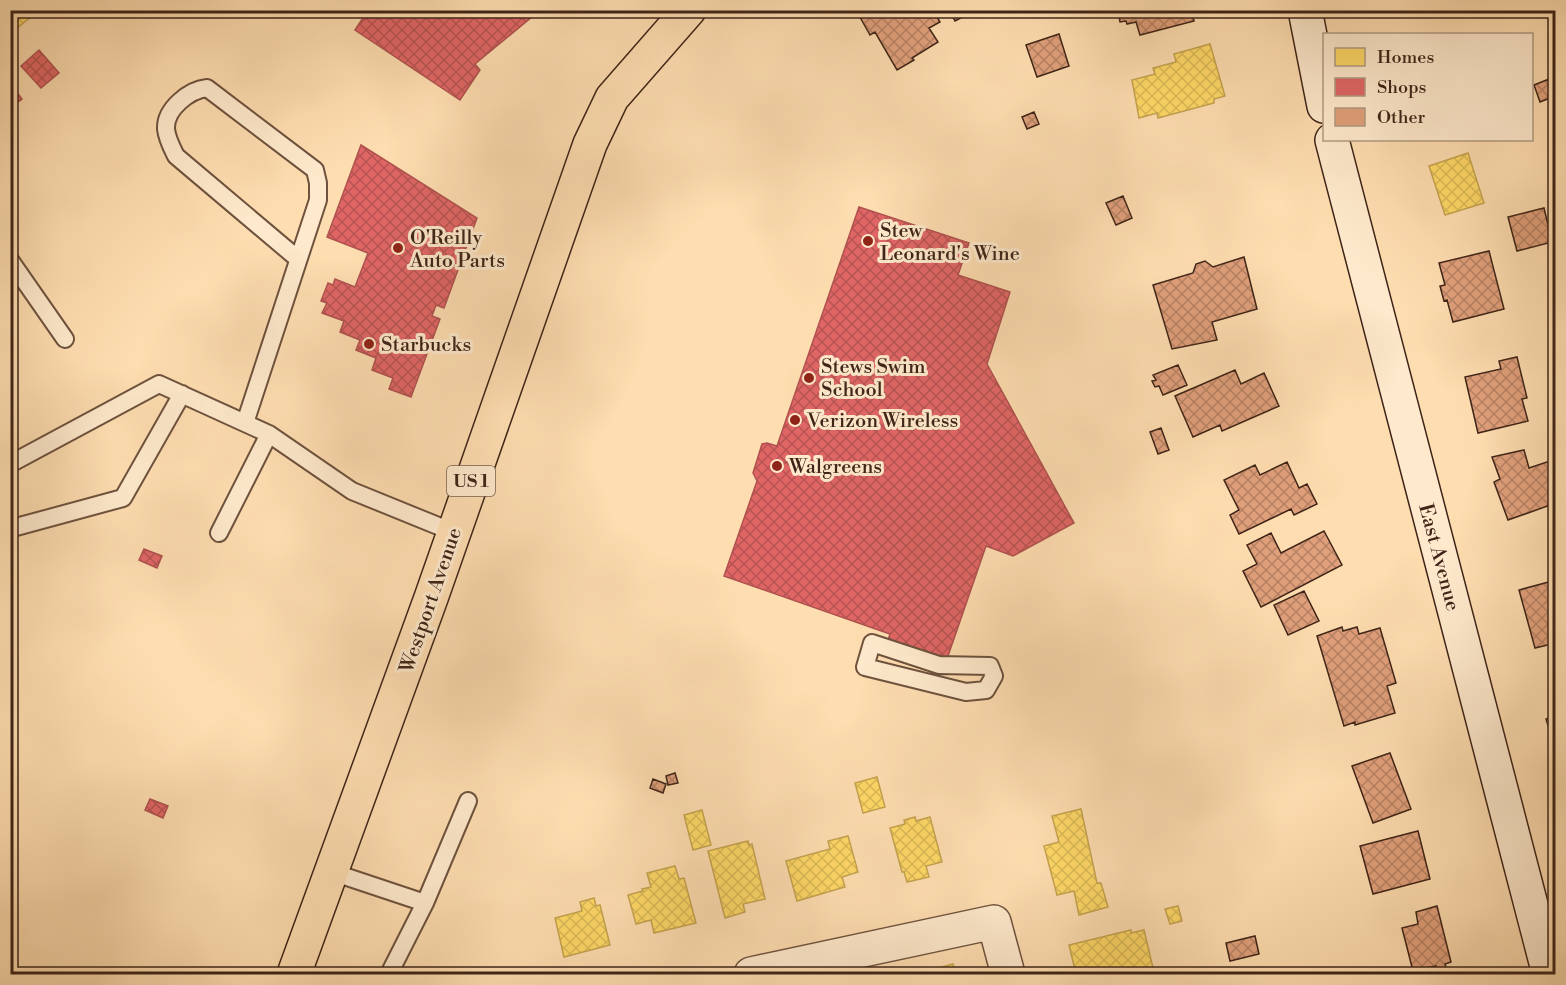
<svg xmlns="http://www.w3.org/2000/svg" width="1566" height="985" font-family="'Libre Bodoni',serif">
	<defs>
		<pattern id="homes-cross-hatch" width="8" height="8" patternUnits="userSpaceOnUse" patternTransform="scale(1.5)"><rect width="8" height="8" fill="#ffd966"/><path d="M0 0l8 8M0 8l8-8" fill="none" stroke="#dcba58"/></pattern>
		<pattern id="shops-cross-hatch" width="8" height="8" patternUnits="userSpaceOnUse" patternTransform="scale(1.5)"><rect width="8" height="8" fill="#e06666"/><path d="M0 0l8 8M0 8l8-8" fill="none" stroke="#b75453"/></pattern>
		<pattern id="building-cross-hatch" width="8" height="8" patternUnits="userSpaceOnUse" patternTransform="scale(1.5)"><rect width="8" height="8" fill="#e0a07b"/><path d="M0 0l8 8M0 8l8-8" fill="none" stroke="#b78264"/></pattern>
	</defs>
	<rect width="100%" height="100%" fill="#feddb0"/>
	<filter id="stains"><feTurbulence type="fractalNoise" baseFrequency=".00333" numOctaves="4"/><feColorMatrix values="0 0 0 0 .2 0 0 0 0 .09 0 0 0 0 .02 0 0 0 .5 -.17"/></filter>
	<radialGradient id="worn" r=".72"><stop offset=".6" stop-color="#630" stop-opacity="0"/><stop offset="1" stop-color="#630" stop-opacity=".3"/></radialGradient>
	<path fill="url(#homes-cross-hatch)" stroke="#c5a34f" stroke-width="1.5" d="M10,10H40L13,31L10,28Z
		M1210,44L1225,96L1214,99V103L1158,118L1157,113L1139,118L1132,80L1155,74L1153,68L1176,62L1174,54Z
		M1468,153L1484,203L1445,215L1429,166Z
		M877,777L885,807L863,813L855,783Z
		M1081,809L1097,883H1101L1108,907L1079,915L1074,891L1057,895L1044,846L1059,842L1052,816Z
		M702,810L711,845L693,850L684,815Z
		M915,817L916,821L930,817L942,862L926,866L929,877L907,882L904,872H902L890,828L905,824L904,820Z
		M848,836L858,872L842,877L845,887L797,901L786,861L830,849L828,841Z
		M748,841L749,845L752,844L765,899L743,904L745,912L725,918L708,851Z
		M675,866L679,879L684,878L696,923L654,933L651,920L636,924L628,895L643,891L642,889L651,887L647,873Z
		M594,898L596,906L600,905L610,945L564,957L555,918L582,911L580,902Z
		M1178,906L1182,921L1170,924L1165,909Z
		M1131,930V933L1144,930L1153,968L1135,974H1076L1069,945Z
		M953,964L956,974H932L931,970Z"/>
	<path fill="url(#shops-cross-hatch)" stroke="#af524f" stroke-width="1.5" d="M368,10H529L533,16L475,64L480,70L460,100L355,30Z
		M39,50L59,73L41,88L21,66Z
		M10,83L22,99L10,108Z
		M361,145L477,218L444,308L436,305L432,316L440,319L411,397L389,389L393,378L372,370L376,358L356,350L360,340L340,332L344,321L322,313L327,303L321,301L328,283L333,285L335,279L355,287L368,253L327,237Z
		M859,207L969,243L958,275L1010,292L987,364L1074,523L1013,556L986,546L947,659L923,668L883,655L890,634L724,576L757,481L753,473L762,444L767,443L777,446Z
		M144,549L162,556L157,568L139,560Z
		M150,799L168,806L163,818L145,810Z"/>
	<path fill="url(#building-cross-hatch)" stroke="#3e2418" stroke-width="1.5" d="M856,10H933L940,22L929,28L938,42L912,58L914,60L897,70L875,32L870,35Z
		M949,10H976L955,21Z
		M1121,10H1203L1204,14L1193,17L1194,21L1140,35L1136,22L1127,24L1126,21L1120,22L1118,12Z
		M1059,34L1069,66L1037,77L1026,45Z
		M1549,79L1555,96L1540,102L1534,85Z
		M1034,112L1039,124L1027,129L1022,117Z
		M1123,196L1132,218L1116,225L1106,203Z
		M1544,208L1552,242L1517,251L1508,217Z
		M1489,251L1504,309L1453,322L1447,300L1444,301L1440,286L1445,285L1439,263Z
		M1244,257L1257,309L1212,322L1217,340L1172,349L1153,285L1193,273L1196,264L1205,261L1213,267Z
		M1517,357L1527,398L1522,399L1528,421L1478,433L1465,377L1501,369L1499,361Z
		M1178,365L1187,385L1163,395L1159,386L1155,387L1152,381L1156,380L1153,375Z
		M1235,370L1241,384L1264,373L1279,406L1222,431L1220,425L1193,437L1175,396Z
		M1161,428L1169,450L1158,454L1150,432Z
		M1524,450L1529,468L1556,459V503L1508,520L1494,482L1500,479L1492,457Z
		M1287,462L1299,488L1307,484L1317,504L1294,515L1291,509L1239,534L1230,515L1239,510L1224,480L1255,465L1260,475Z
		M1324,531L1342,565L1261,607L1243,571L1257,564L1247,545L1271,533L1281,553Z
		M1556,580V643L1535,648L1519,590Z
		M1304,591L1319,621L1288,635L1274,605Z
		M1342,627L1343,631L1357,627L1359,634L1380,628L1396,683L1387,686L1395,713L1355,725V722L1344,726L1317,636Z
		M1556,716V751L1546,719Z
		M1390,753L1411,809L1373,823L1352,766Z
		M675,773L678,783L668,785L666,776Z
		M653,779L666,784L663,793L650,788Z
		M1418,831L1430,879L1373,894L1360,846Z
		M1437,906L1451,962L1445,964L1447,970L1438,972L1436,966L1413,971L1402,928L1418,924L1416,912Z
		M1255,936L1259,954L1230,961L1226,943Z"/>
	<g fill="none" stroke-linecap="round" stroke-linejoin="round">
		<defs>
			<path id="lane" d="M10,260L65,339
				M245,423L318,200V183L315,170L207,88C189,90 165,109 166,129C167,139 172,148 176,156L298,259
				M10,464L159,384L269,434L352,491L453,532
				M16,527L123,498L182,394
				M219,533L269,434
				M872,643L939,665L990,666L994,676L986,690L966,692L865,667Z
				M332,872L425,903L389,974
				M425,903L468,801"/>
			<path id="street" d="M751,974L994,922L1008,974"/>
			<path id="secondary" d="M1305,10L1324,106
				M1332,140L1549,974"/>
			<path id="primary" d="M294,974L431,598L590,144L612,98L689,10"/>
		</defs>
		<use href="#lane" stroke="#6e523e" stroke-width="20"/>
		<use href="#street" stroke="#6e523e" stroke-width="36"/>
		<use href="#secondary" stroke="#3e2418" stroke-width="36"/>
		<use href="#primary" stroke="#3e2418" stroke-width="36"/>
		<use href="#lane" stroke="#fee9cc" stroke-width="16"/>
		<use href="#street" stroke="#fee9cc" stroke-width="33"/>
		<use href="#secondary" stroke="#fee9cc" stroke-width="33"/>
		<use href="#primary" stroke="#feddb0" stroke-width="33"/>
	</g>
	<g fill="#8f2418" stroke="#fee9cc" stroke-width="2">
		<circle cx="868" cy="241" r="6"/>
		<circle cx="398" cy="248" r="6"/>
		<circle cx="369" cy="344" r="6"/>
		<circle cx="809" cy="378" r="6"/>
		<circle cx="795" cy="420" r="6"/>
		<circle cx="777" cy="466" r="6"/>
	</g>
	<g text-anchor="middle" stroke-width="6" stroke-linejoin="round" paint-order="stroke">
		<rect fill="#fee9cc" stroke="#785f4e" stroke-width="1.5" x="447" y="466" width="48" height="30" rx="4.5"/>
		<g font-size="18" font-weight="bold" fill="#3e2418">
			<text x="471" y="487">US 1</text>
		</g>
		<g font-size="20" fill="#3e2418" stroke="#fee9cc" text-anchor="start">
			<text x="880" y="237">Stew<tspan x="880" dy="23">Leonard's Wine</tspan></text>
			<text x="410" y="244">O'Reilly<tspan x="410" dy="23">Auto Parts</tspan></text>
			<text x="381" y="351">Starbucks</text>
			<text x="821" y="373">Stews Swim<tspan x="821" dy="23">School</tspan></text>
			<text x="807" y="427">Verizon Wireless</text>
			<text x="789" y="473">Walgreens</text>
		</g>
		<g font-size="20" fill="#3e2418" stroke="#fee9cc">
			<text transform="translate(1440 557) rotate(75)" y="7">East Avenue</text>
			<text transform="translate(430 600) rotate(-71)" y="7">Westport Avenue</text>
		</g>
	</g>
	<rect width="1566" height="985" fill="none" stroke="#feddb0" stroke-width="36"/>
	<rect x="12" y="12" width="1542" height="961" fill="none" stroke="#3e2418" stroke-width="3"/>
	<rect x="18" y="18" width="1530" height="949" fill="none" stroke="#3e2418" stroke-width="1.5"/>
	<rect x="1323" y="33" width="210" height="108" fill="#fee9cc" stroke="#b19a84" stroke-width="1.5"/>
	<rect x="1335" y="48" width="30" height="18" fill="#ffd966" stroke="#b19a84" stroke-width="1.5"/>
	<text x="1377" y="63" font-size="18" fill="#3e2418">Homes</text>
	<rect x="1335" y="78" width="30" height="18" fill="#e06666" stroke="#b19a84" stroke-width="1.5"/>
	<text x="1377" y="93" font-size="18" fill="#3e2418">Shops</text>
	<rect x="1335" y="108" width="30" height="18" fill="#e0a07b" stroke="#b19a84" stroke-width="1.5"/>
	<text x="1377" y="123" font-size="18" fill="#3e2418">Other</text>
	<rect width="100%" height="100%" filter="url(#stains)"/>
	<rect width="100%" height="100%" fill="url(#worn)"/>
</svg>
